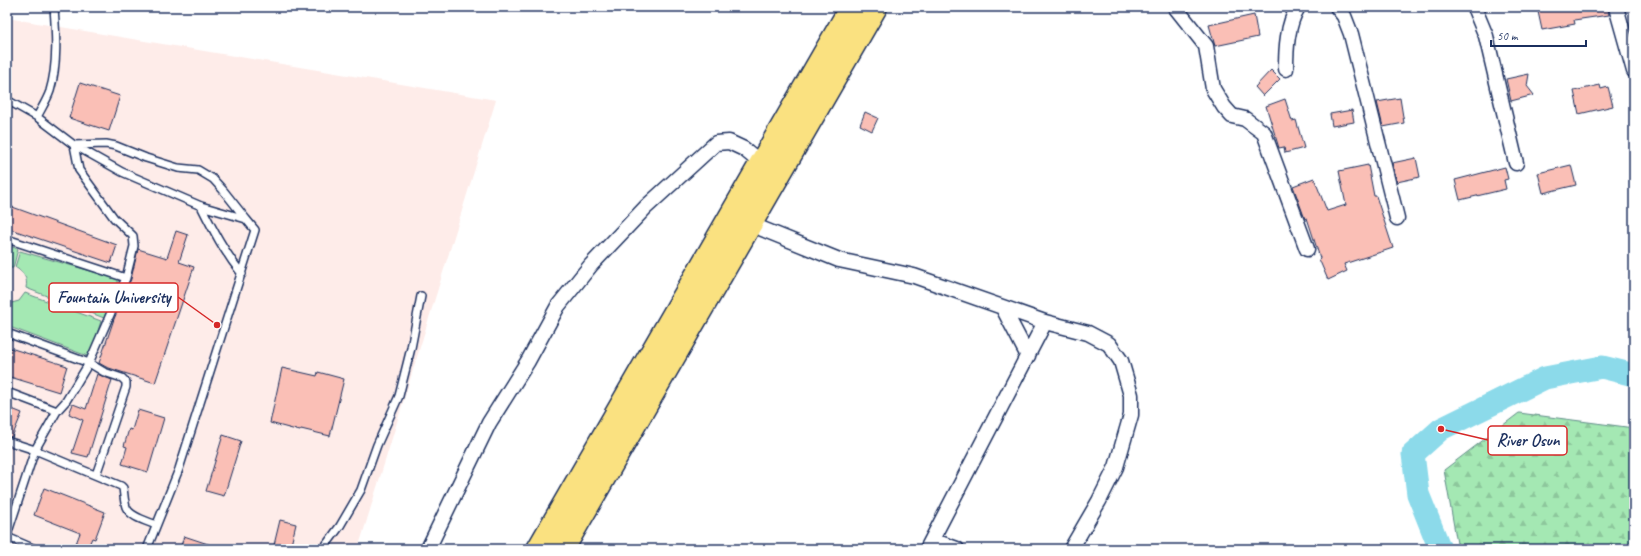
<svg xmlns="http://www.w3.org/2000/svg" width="1641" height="556" font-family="Caveat,sans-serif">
	<defs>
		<pattern id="forest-firs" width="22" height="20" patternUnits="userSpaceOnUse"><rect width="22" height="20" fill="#a4e8b3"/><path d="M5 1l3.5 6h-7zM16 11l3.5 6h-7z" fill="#8dc79c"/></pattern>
	</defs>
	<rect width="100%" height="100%" fill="#fff"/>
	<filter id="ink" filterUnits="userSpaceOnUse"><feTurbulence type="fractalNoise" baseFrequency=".025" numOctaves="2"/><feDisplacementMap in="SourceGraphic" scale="8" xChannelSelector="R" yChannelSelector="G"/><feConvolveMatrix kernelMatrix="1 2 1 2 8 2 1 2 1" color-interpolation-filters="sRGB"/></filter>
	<g filter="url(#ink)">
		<path fill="#feece9" d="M7,18L496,100L358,549H7Z"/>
		<path fill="#a4e8b3" stroke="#608c88" d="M7,245L18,249L13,268H7Z
			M20,251L119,279L104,318L26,288C28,278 24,273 15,267Z
			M25,293L101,321L90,357L7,326L8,304L19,301Z"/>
		<path fill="url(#forest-firs)" stroke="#608c88" d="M1519,413L1634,428V549H1458L1444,470Z"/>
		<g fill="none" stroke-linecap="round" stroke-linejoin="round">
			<path stroke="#8cdaea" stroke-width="23" d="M1440,549L1418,494L1413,454L1441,429L1545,378L1602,367L1634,375"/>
		</g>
		<path fill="#fabfb6" stroke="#1b2f5e" d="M1537,7H1608L1609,15L1574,20L1575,24L1542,30Z
			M1254,15L1258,37L1215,46L1209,25Z
			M1271,70L1280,79L1263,96L1255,87Z
			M1529,74L1527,86L1534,95L1511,101L1506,79Z
			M80,83L120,96L109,131L69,118Z
			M1600,85L1601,89L1608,87L1613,106L1579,114L1574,91Z
			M1400,98L1404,123L1383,127L1377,102Z
			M1285,99L1292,121L1296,120L1304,148L1285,153L1284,147L1279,148L1266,106Z
			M1352,110L1354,122L1332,126L1330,114Z
			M865,112L878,118L872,131L860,125Z
			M1416,158L1420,177L1397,182L1392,163Z
			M1368,165L1374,196H1376L1393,248L1344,264L1347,271L1328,280L1319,259L1320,258L1307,218L1305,219L1293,186L1314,178L1327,211L1346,205L1339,171Z
			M1571,165L1576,185L1543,193L1538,173Z
			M1505,167L1508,179L1504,180L1506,189L1460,200L1455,180Z
			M7,205L117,245L111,263L7,228Z
			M176,231L188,235L179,262L194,267L155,383L106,367L99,363L114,319L131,279L138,249L167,258Z
			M7,347L67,366L59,392L7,376Z
			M282,368L317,376L318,372L344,379L330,436L301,429L300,431L270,423Z
			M97,374L112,380L88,457L72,453L83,420L69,414L73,404L86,409Z
			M7,407L22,413L12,437L7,436Z
			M138,410L164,418L148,472L122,464L127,447L124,446L129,429L132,430Z
			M223,435L241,441L224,496L206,491Z
			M44,488L105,512L95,539L92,538L87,549H74L80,533L34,515Z
			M280,520L296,524L290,549H273Z
			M184,536L217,547V549H180Z"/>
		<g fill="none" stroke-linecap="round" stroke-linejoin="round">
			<defs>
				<path id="lane" d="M7,100L37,117L74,145L122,172L201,206L246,219L255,230L179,469L147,549
					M37,117C41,109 47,100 50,91C58,64 56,35 54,7
					M74,145L106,144L116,146L146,158L178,168L198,170L213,179L223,190L246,219
					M201,206C213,230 225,253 242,274
					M7,239L126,278
					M7,333L89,363L104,372L122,378L126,382V387L96,475
					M7,392L57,411
					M7,441L35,450L121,486L123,488C124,494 124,501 126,507C130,517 147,521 156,525
					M7,535L35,450L57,411L66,401L89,363L126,278L134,246L133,236L114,218L79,170L74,145
					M7,537L35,549
					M323,549L340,526L361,490L377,445L399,396L411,348L421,296"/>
				<path id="street" d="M1175,7L1206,46L1213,89L1224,107L1232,116L1245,119L1264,133L1307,249
					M1337,7L1344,16L1351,34L1397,218
					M1474,7L1486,36L1516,163
					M1616,7L1634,71
					M1286,69C1286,49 1287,25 1298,7
					M750,224L839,260L914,276L1045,322L1088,333L1109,344L1121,361L1131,395V415L1116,467L1099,501L1071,549
					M1003,308L1028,356
					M932,540L957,549
					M428,549L489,423L528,361L558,306L591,265L646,207L716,143L729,142L744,149L761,163
					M927,549L1045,322"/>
				<path id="highway" d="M538,549L851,7
					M563,549L876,7"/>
			</defs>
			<use href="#lane" stroke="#1b2f5e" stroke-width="10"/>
			<use href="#street" stroke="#1b2f5e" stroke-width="17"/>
			<use href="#highway" stroke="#1b2f5e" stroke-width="25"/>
			<use href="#lane" stroke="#fff" stroke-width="7"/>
			<use href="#street" stroke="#fff" stroke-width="14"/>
			<use href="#highway" stroke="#fae180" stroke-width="22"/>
		</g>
	</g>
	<path fill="none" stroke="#d62828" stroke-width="1.5" d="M217 325L178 297M1441 429L1488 440"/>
	<g fill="#d62828" stroke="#fff" stroke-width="1.5">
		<circle cx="217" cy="325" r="4"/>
		<circle cx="1441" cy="429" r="4"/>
	</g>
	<g fill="#fff" stroke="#d62828" stroke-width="1.5">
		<rect x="49" y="283" width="129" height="29" rx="4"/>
		<rect x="1488" y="426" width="79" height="29" rx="4"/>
	</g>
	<g font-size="17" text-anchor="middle" font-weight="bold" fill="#1b2f5e">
		<text x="114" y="303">Fountain University</text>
		<text x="1528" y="446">River Osun</text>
	</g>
	<rect width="1641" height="556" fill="none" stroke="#fff" stroke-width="24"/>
	<rect x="12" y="12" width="1617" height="532" fill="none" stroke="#1b2f5e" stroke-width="1.5" filter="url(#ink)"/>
	<path d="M1491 40v6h95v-6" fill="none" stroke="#1b2f5e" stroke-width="2"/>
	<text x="1497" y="40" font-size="12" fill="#1b2f5e" stroke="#ffffff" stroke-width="3" paint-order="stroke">50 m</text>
</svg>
